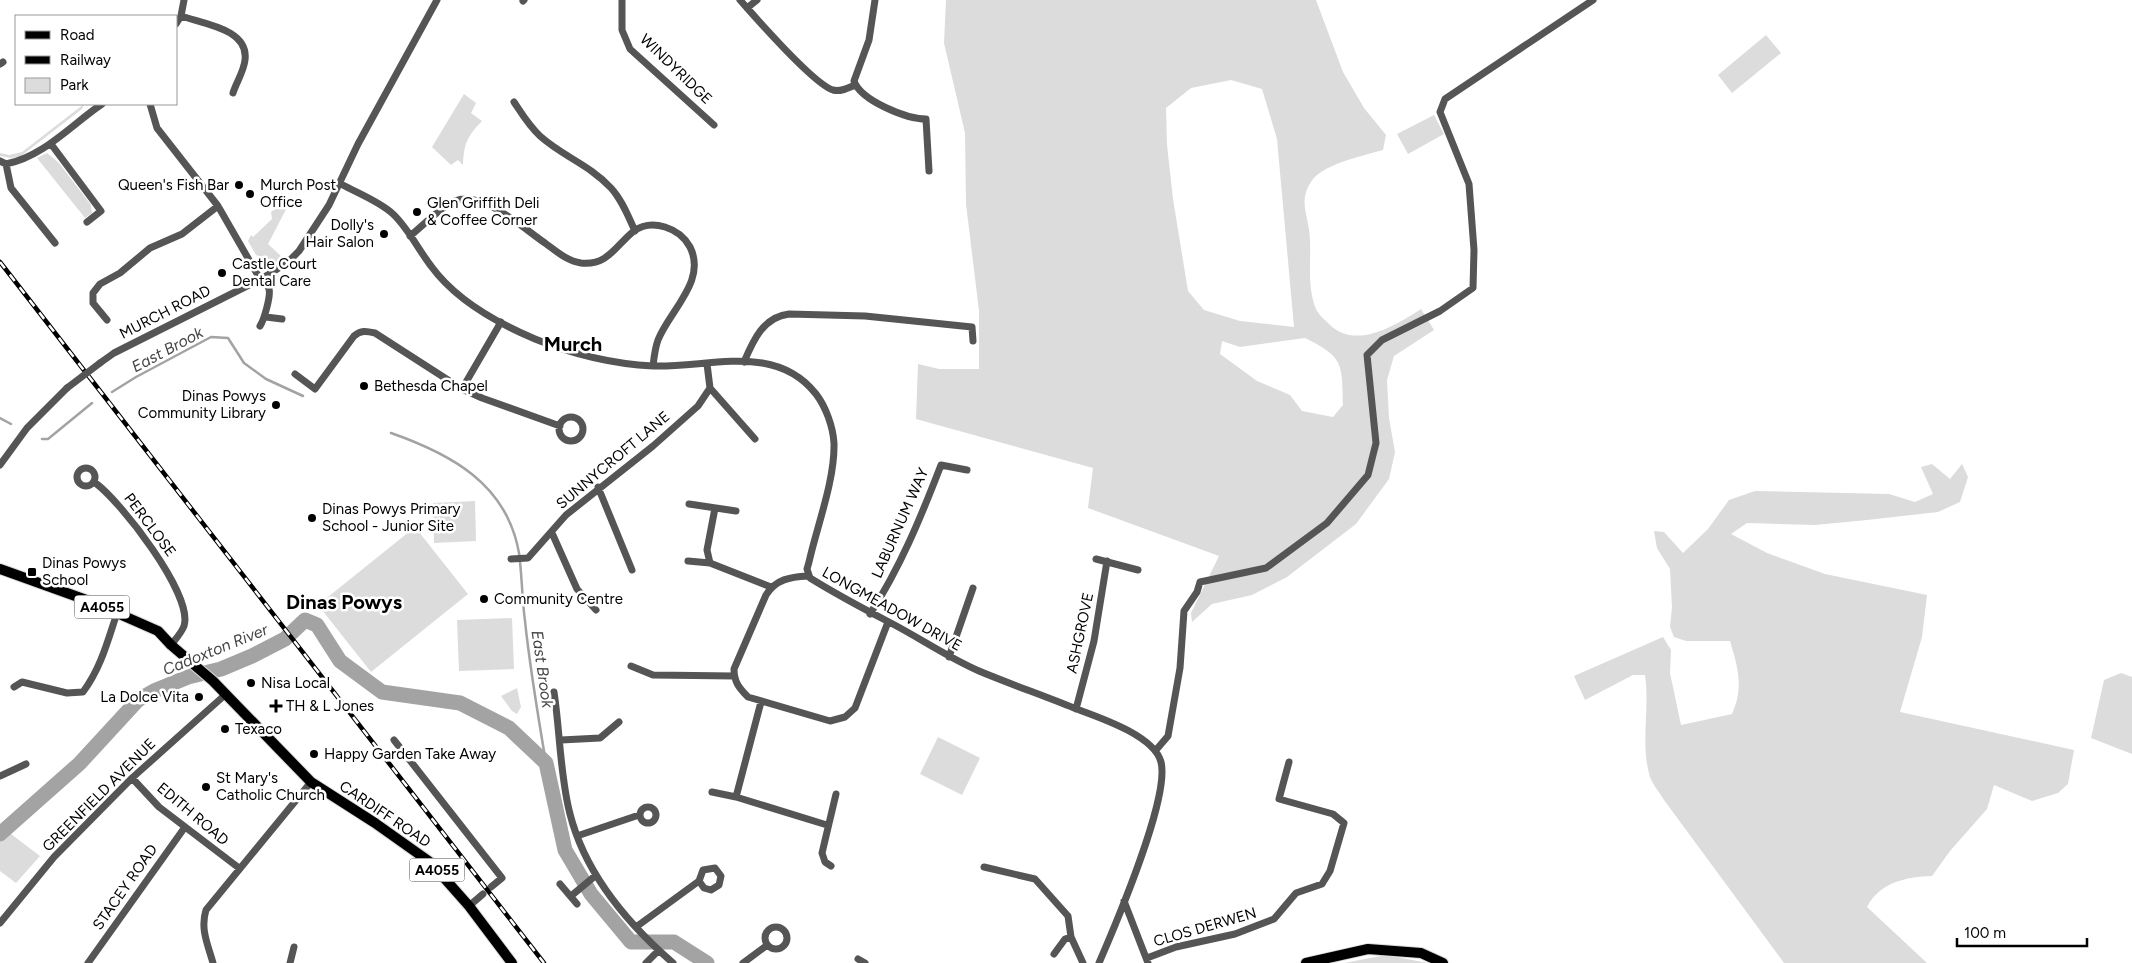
<svg xmlns="http://www.w3.org/2000/svg" width="2132" height="963" font-family="Figtree,sans-serif">
	<rect width="100%" height="100%" fill="#fff"/>
	<path fill="#dcdcdc" fill-rule="evenodd" d="M946,0H1316L1343,72L1364,108L1386,135L1383,150C1365,155 1325,164 1313,179C1296,202 1310,216 1310,241C1311,263 1307,287 1316,309C1318,314 1324,319 1328,323C1354,351 1395,326 1421,309L1434,330L1394,356L1387,380L1389,418L1395,452L1389,479L1356,524L1287,577L1252,595L1212,604L1192,622L1191,613L1219,556L1088,508L1093,468L916,419L918,364L939,369H979V311L966,204L965,133L944,43ZM1231,80L1262,89L1277,139L1294,327L1240,321L1204,310L1188,291L1173,199L1167,145L1166,108L1191,88ZM1305,338C1344,357 1342,364 1343,405L1333,417L1302,411L1290,395L1257,381L1220,354L1222,341L1240,347Z
		M1766,35L1781,53L1732,93L1718,75Z
		M464,94L476,103L471,113L482,121C467,137 464,143 463,165L458,160L451,165L432,147Z
		M84,104L82,109L21,156L11,158L0,156V153L9,155L22,152Z
		M1434,115L1444,134L1408,154L1397,134Z
		M47,153L59,163L91,205L92,213L85,218L37,158Z
		M293,196L268,244L282,257L276,262L256,255L248,241L251,235L253,237L272,219L271,212Z
		M1932,464L1950,479L1962,464L1968,477L1960,502L1938,512L1867,520L1815,525L1747,523L1731,534L1767,553L1825,574L1927,595L1922,637L1900,712L2074,750L2068,784L2058,793L2032,801L1994,785L1987,809L1950,851L1932,876C1906,877 1880,882 1867,907L1927,963H1784L1664,800C1660,793 1653,785 1650,777C1640,744 1650,709 1645,675H1633L1585,700L1574,676L1663,637L1671,650L1670,673L1681,725L1732,714C1744,687 1738,668 1730,641H1686L1674,637L1670,627L1672,607L1670,569L1657,548L1654,531L1664,532L1683,553L1708,529L1729,500L1755,491L1889,494L1915,502L1933,494L1921,467Z
		M475,501L476,541L434,543L433,503Z
		M415,527L468,594L371,672L318,605Z
		M512,618L514,669L459,671L457,620Z
		M2121,673L2132,677V754L2091,738L2104,680Z
		M517,688L521,707L517,714L512,711L501,696Z
		M938,737L980,758L962,795L920,774Z
		M7,831L40,856L16,883L0,871V837Z
		M1386,955L1428,963H1344Z"/>
	<g fill="none" stroke-linecap="round" stroke-linejoin="round">
		<path stroke="#a3a3a3" stroke-width="2.5" d="M112,392L136,377L211,337L228,338L244,363L266,379L303,396
			M0,418L11,424
			M391,433C451,454 507,484 519,553C522,575 522,599 525,621C530,669 538,716 546,763
			M42,439H48L92,403"/>
		<path stroke="#a3a3a3" stroke-width="15" d="M0,834L79,764L138,700L154,691L188,677L221,669L252,656L285,639L305,620L317,625L340,661L382,692L460,703L509,728L546,763L565,850L591,894L631,942H674L707,963"/>
		<defs>
			<path id="primary" d="M0,569L92,602L158,631L171,645L213,681L311,782L375,823L430,862L469,906L512,963
				M1306,963L1368,949L1421,953L1443,963"/>
		</defs>
		<use href="#primary" stroke="#dbdbdb" stroke-width="12"/>
		<path stroke="#555" stroke-width="7" d="M622,0V30L630,49L714,125
			M740,0C756,18 813,84 833,90C841,92 848,88 855,85
			M875,0L869,40L854,81C861,101 907,119 926,119L929,171
			M523,1L524,0
			M747,8L757,0
			M181,16C204,24 249,29 245,60C244,71 236,83 233,93
			M176,24L181,16L184,0
			M0,64L3,62
			M514,102C522,114 529,126 540,136C562,156 590,165 611,188C622,200 628,216 635,231
			M150,104L157,128L218,206L260,279
			M51,144L101,211L87,222
			M0,161L6,164C43,157 71,125 102,104
			M6,164L11,188L55,243
			M341,184C357,193 379,201 393,214C408,228 418,249 431,266C455,299 497,323 535,339C572,354 613,364 653,366C709,368 775,342 816,394C826,407 833,427 834,443C835,480 817,526 809,562L807,569L810,578C836,594 862,608 889,622C920,638 947,657 979,671C1010,684 1042,695 1074,708C1098,717 1154,735 1161,762C1170,797 1115,926 1099,963
			M410,236C424,225 439,208 455,201C482,190 523,228 545,243C556,251 567,261 581,263C608,266 616,245 634,231C652,218 680,228 690,247C707,281 670,310 658,340C655,348 654,357 653,366
			M266,317L282,319
			M107,320L93,303V293L100,284L120,273L150,248L182,234L218,206
			M260,326C264,320 271,296 269,289C268,286 265,281 263,278
			M744,362C753,341 763,317 789,314L865,316L972,327L973,341
			M100,363L114,353L263,278L288,262L299,251L329,205L358,144L437,0
			M295,374L315,389L354,336C361,330 366,331 375,333L462,389L482,398L560,426
			M710,388L755,439
			M462,389L501,322
			M559 429a12 12 0 1 1 24 0a12 12 0 1 1-24 0Z
			M0,465L27,428L67,388
			M77 477a9 9 0 1 1 18 0a9 9 0 1 1-18 0Z
			M94,482C119,499 194,595 184,626C182,632 175,640 171,645
			M598,487L632,570
			M689,504L736,511
			M715,508L707,550L710,563L771,587
			M552,533L577,589L596,610
			M511,559L528,558L566,515L653,446L698,406L710,388L707,364
			M1096,559L1138,570
			M688,561L710,563
			M808,576C790,577 776,579 766,595L734,669C734,682 739,688 748,697L830,721L845,717L855,708L888,622
			M870,614C900,568 921,517 941,465L967,470
			M949,657L973,588
			M631,666L653,675L734,676
			M14,687L22,682L67,693L83,692C101,668 108,640 117,613
			M554,692C560,731 560,776 570,814C585,873 628,924 673,963
			M761,702L736,797L827,825
			M1076,709L1094,641L1107,561
			M394,740L502,878L491,887
			M561,740L600,738L619,722
			M1156,750L1168,736L1180,668L1184,611L1197,592L1200,582L1266,568L1327,523L1368,475L1376,443L1367,355L1382,340L1440,311L1473,288L1474,250L1469,184L1440,112L1445,99L1593,0
			M0,776L26,764
			M132,778L159,807L239,868
			M712,792L736,797
			M640 815a8 8 0 1 1 16 0a8 8 0 1 1-16 0Z
			M577,836L639,815
			M831,866L825,862L822,853L836,794
			M984,867L1035,879L1068,916L1071,937L1083,963
			M560,884L577,904
			M571,896L595,876
			M1124,901L1148,963
			M469,906L483,894
			M0,923L54,857L132,778L226,694
			M636,927L699,881L703,870L715,868L721,876L719,885L711,890L704,888L699,881
			M765 938a11 11 0 1 1 22 0a11 11 0 1 1-22 0Z
			M1054,954L1065,939L1071,937
			M1147,958L1176,947L1235,934L1274,919L1296,893L1322,884L1330,871L1344,823L1333,814L1279,799L1289,762
			M858,959L865,963
			M88,963L185,827
			M213,963C208,945 200,929 206,910L311,782
			M290,963L294,947
			M646,963L658,951
			M743,963L766,946"/>
		<use href="#primary" stroke="#000" stroke-width="10"/>
		<defs>
			<path id="rail" d="M0,262L544,963"/>
		</defs>
		<use href="#rail" stroke="#000" stroke-width="4.5"/>
		<use href="#rail" stroke="#fff" stroke-width="2.5" stroke-dasharray="8" stroke-linecap="butt"/>
		<path stroke="#555" stroke-width="7" d="M67,388L100,363"/>
	</g>
	<g fill="#000" stroke="#fff" stroke-width="2">
		<circle cx="239" cy="185" r="5"/>
		<circle cx="250" cy="194" r="5"/>
		<circle cx="417" cy="212" r="5"/>
		<circle cx="384" cy="234" r="5"/>
		<circle cx="222" cy="273" r="5"/>
		<circle cx="364" cy="386" r="5"/>
		<circle cx="276" cy="405" r="5"/>
		<circle cx="312" cy="518" r="5"/>
		<rect x="27" y="567" width="10" height="10" rx="2.5"/>
		<circle cx="484" cy="599" r="5"/>
		<circle cx="251" cy="683" r="5"/>
		<circle cx="199" cy="697" r="5"/>
		<path d="M273.5 698.5h5v5h5v5h-5v5h-5v-5h-5v-5h5z"/>
		<circle cx="225" cy="729" r="5"/>
		<circle cx="314" cy="754" r="5"/>
		<circle cx="206" cy="787" r="5"/>
	</g>
	<g text-anchor="middle" stroke-width="5" stroke-linejoin="round" paint-order="stroke">
		<g fill="#fff" stroke="#4c4c4c" stroke-width="1">
			<rect x="74.5" y="595.5" width="55" height="23" rx="4"/>
			<rect x="409.5" y="858.5" width="55" height="23" rx="4"/>
		</g>
		<g font-size="14" font-weight="bold" fill="#000">
			<text x="102" y="612">A4055</text>
			<text x="437" y="875">A4055</text>
		</g>
		<g font-size="15" fill="#000" stroke="#fff">
			<text transform="translate(676 69) rotate(44)" y="5">WINDYRIDGE</text>
			<text transform="translate(165 312) rotate(-27)" y="5">MURCH ROAD</text>
			<text transform="translate(613 460) rotate(-40)" y="5">SUNNYCROFT LANE</text>
			<text transform="translate(900 523) rotate(-66)" y="5">LABURNUM WAY</text>
			<text transform="translate(150 525) rotate(53)" y="5">PERCLOSE</text>
			<text transform="translate(892 609) rotate(29)" y="5">LONGMEADOW DRIVE</text>
			<text transform="translate(1080 633) rotate(-78)" y="5">ASHGROVE</text>
			<text transform="translate(99 795) rotate(-45)" y="5">GREENFIELD AVENUE</text>
			<text transform="translate(193 814) rotate(40)" y="5">EDITH ROAD</text>
			<text transform="translate(385 814) rotate(34)" y="5">CARDIFF ROAD</text>
			<text transform="translate(125 887) rotate(-55)" y="5">STACEY ROAD</text>
			<text transform="translate(1205 927) rotate(-16)" y="5">CLOS DERWEN</text>
		</g>
		<g font-size="15" fill="#000" stroke="#fff" text-anchor="start">
			<text x="229" y="190" text-anchor="end">Queen's Fish Bar</text>
			<text x="260" y="190">Murch Post<tspan x="260" dy="17">Office</tspan></text>
			<text x="427" y="208">Glen Griffith Deli<tspan x="427" dy="17">&amp; Coffee Corner</tspan></text>
			<text x="374" y="230" text-anchor="end">Dolly's<tspan x="374" dy="17">Hair Salon</tspan></text>
			<text x="232" y="269">Castle Court<tspan x="232" dy="17">Dental Care</tspan></text>
			<text x="374" y="391">Bethesda Chapel</text>
			<text x="266" y="401" text-anchor="end">Dinas Powys<tspan x="266" dy="17">Community Library</tspan></text>
			<text x="322" y="514">Dinas Powys Primary<tspan x="322" dy="17">School - Junior Site</tspan></text>
			<text x="42" y="568">Dinas Powys<tspan x="42" dy="17">School</tspan></text>
			<text x="494" y="604">Community Centre</text>
			<text x="261" y="688">Nisa Local</text>
			<text x="189" y="702" text-anchor="end">La Dolce Vita</text>
			<text x="286" y="711">TH &amp; L Jones</text>
			<text x="235" y="734">Texaco</text>
			<text x="324" y="759">Happy Garden Take Away</text>
			<text x="216" y="783">St Mary's<tspan x="216" dy="17">Catholic Church</tspan></text>
		</g>
		<g font-size="16" font-style="italic" fill="#444" stroke="#fff">
			<text transform="translate(167 349) rotate(-28)" y="6">East Brook</text>
			<text transform="translate(215 649) rotate(-22)" y="6">Cadoxton River</text>
			<text transform="translate(543 669) rotate(82)" y="6">East Brook</text>
		</g>
		<g font-size="20" font-weight="bold" fill="#000" stroke="#fff">
			<text x="573" y="351">Murch</text>
			<text x="344" y="609">Dinas Powys</text>
		</g>
	</g>
	<rect x="15" y="15" width="162" height="90" fill="#ffffff" stroke="#999999"/>
	<rect x="25" y="31" width="25" height="8" fill="#000000" stroke="#999999"/>
	<text x="60" y="40" font-size="15" fill="#000000">Road</text>
	<rect x="25" y="56" width="25" height="8" fill="#000000" stroke="#999999"/>
	<text x="60" y="65" font-size="15" fill="#000000">Railway</text>
	<rect x="25" y="78" width="25" height="15" fill="#dcdcdc" stroke="#999999"/>
	<text x="60" y="90" font-size="15" fill="#000000">Park</text>
	<path d="M1957 938v8h130v-8" fill="none" stroke="#000000" stroke-width="2.5"/>
	<text x="1964" y="938" font-size="15" fill="#000000" stroke="#ffffff" stroke-width="4" paint-order="stroke">100 m</text>
</svg>
